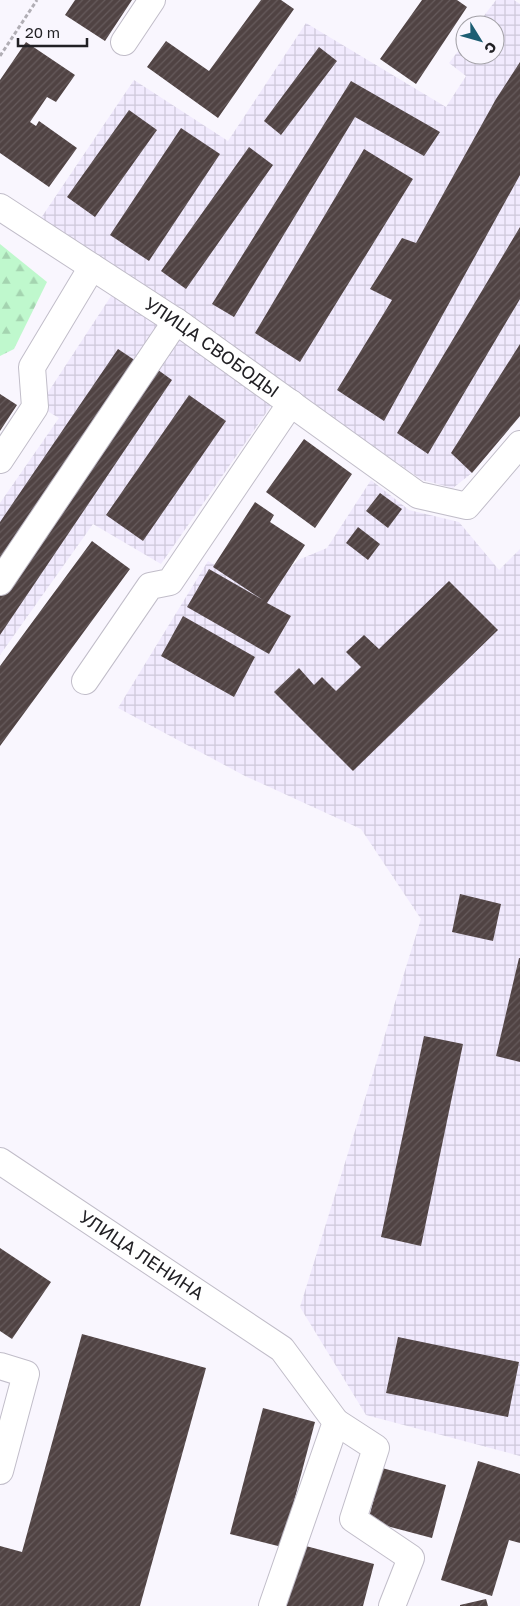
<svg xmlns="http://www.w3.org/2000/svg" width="520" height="1606" font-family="'Golos Text',sans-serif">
	<defs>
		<pattern id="industrial-grid" width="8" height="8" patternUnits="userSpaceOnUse" patternTransform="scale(1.25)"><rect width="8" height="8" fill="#f1eafe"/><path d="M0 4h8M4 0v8" fill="none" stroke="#cec8da"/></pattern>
		<pattern id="forest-firs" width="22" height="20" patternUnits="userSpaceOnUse" patternTransform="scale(1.25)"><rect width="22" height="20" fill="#bff8cd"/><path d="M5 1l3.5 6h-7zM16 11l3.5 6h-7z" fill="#a4d4b0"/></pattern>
		<pattern id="building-hatch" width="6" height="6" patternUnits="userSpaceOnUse" patternTransform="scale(1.25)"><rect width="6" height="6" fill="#504343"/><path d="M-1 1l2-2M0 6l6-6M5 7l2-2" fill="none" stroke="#665b5c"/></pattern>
	</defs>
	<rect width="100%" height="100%" fill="#f9f6fe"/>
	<path fill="url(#industrial-grid)" d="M496,0H514L520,4V416L472,473L453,488L422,480L41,218L134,80L228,141L306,23L446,107L466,76L449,63L465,42V55H495V25H477Z
		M115,290L273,403L161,564L93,524L0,655V503L59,418L39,406Z
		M371,480L409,510L459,522L499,570L520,549V1456L366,1415L300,1307L421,919L361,829L245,776L118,708L208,561L265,593L298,560L327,548Z"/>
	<path fill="url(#forest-firs)" d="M0,244L47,282L14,349L0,356Z"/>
	<path fill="url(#building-hatch)" d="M75,0H132L105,41L65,15Z
		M261,0H281L294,9L218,118L147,67L166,41L209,71Z
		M422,0H457L467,7L416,84L380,59Z
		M26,42L75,75L56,102L47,97L30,122L36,126L39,121L77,148L49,187L0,153V80Z
		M319,47L337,61L281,135L264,121Z
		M520,62V175L384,421L337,390L392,300L370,289L402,238L416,243L496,99Z
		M351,81L440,132L424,156L355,117L234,317L212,304Z
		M129,110L157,130L95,217L67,197Z
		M181,128L220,154L149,261L110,235Z
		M249,147L273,165L186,289L161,271Z
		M364,149L413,179L300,362L255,333Z
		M520,227V299L428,454L397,433Z
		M520,344V416L472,473L451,453Z
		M118,349L142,365L0,573V522Z
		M154,367L172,380L0,635V594Z
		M0,394L17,405L0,431Z
		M189,395L226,421L143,541L106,515Z
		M304,439L352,474L315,528L266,492Z
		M380,493L402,509L388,528L366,511Z
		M255,502L274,515L270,522L305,545L267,603L291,616L269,654L187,607L209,569L263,600L213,567Z
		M358,527L380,544L368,560L346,543Z
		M92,541L130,569L0,746V666Z
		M449,581L498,630L353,771L274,692L299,668L314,685L322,677L336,691L361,667L346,652L364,635L379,649Z
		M183,616L255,657L234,697L161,656Z
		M460,894L501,904L493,941L452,932Z
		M519,958H520V1062L496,1056Z
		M424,1036L463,1044L421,1246L381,1237Z
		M0,1248L51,1282L12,1339L0,1331Z
		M82,1334L206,1368L140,1606H0V1546L22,1552Z
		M398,1337L519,1362L508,1417L386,1393Z
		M263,1408L315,1422L282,1547L230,1534Z
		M478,1461L520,1474V1543L509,1540L492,1596L441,1580Z
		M382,1468L446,1485L432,1538L368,1521Z
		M302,1545L374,1564L363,1606H286Z
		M486,1599L488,1606H460V1605Z"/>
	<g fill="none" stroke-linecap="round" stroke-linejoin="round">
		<defs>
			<g id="minor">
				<path d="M124,42L152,0"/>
				<path id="s1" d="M0,207L183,326L418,495L467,506L520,444"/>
				<path d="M0,460L35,407L32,367L92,267"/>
				<path d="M0,582L176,321"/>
				<path d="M85,681L150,586L170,582L291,403"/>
				<path id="s2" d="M0,1161L282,1349L336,1422L272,1606"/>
				<path d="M0,1366L26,1374L0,1471"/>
				<path d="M336,1422L376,1448L353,1519L411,1558L392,1606"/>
			</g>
		</defs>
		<use href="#minor" stroke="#c1bdc9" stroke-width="28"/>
		<path stroke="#b1aeb5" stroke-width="3" stroke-dasharray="4 2.5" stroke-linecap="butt" d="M0,56L37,0"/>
		<use href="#minor" stroke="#fff" stroke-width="26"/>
	</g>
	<g text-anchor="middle" stroke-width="5" stroke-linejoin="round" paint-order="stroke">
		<g font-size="18" fill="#222125" stroke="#f9f6fe">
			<text dy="6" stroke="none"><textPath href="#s1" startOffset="254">УЛИЦА СВОБОДЫ</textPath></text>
			<text dy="6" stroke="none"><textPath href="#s2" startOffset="170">УЛИЦА ЛЕНИНА</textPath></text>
		</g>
	</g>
	<g transform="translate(480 40) rotate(127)"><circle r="24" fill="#f9f6fe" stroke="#a3a1a7"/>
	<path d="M0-4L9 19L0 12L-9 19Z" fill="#1d5e73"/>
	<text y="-8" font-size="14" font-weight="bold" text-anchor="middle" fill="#222125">С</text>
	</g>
	<path d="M18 38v8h69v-8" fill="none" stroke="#222125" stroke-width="2.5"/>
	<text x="25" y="38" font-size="15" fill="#222125" stroke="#f9f6fe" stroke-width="4" paint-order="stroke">20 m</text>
</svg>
